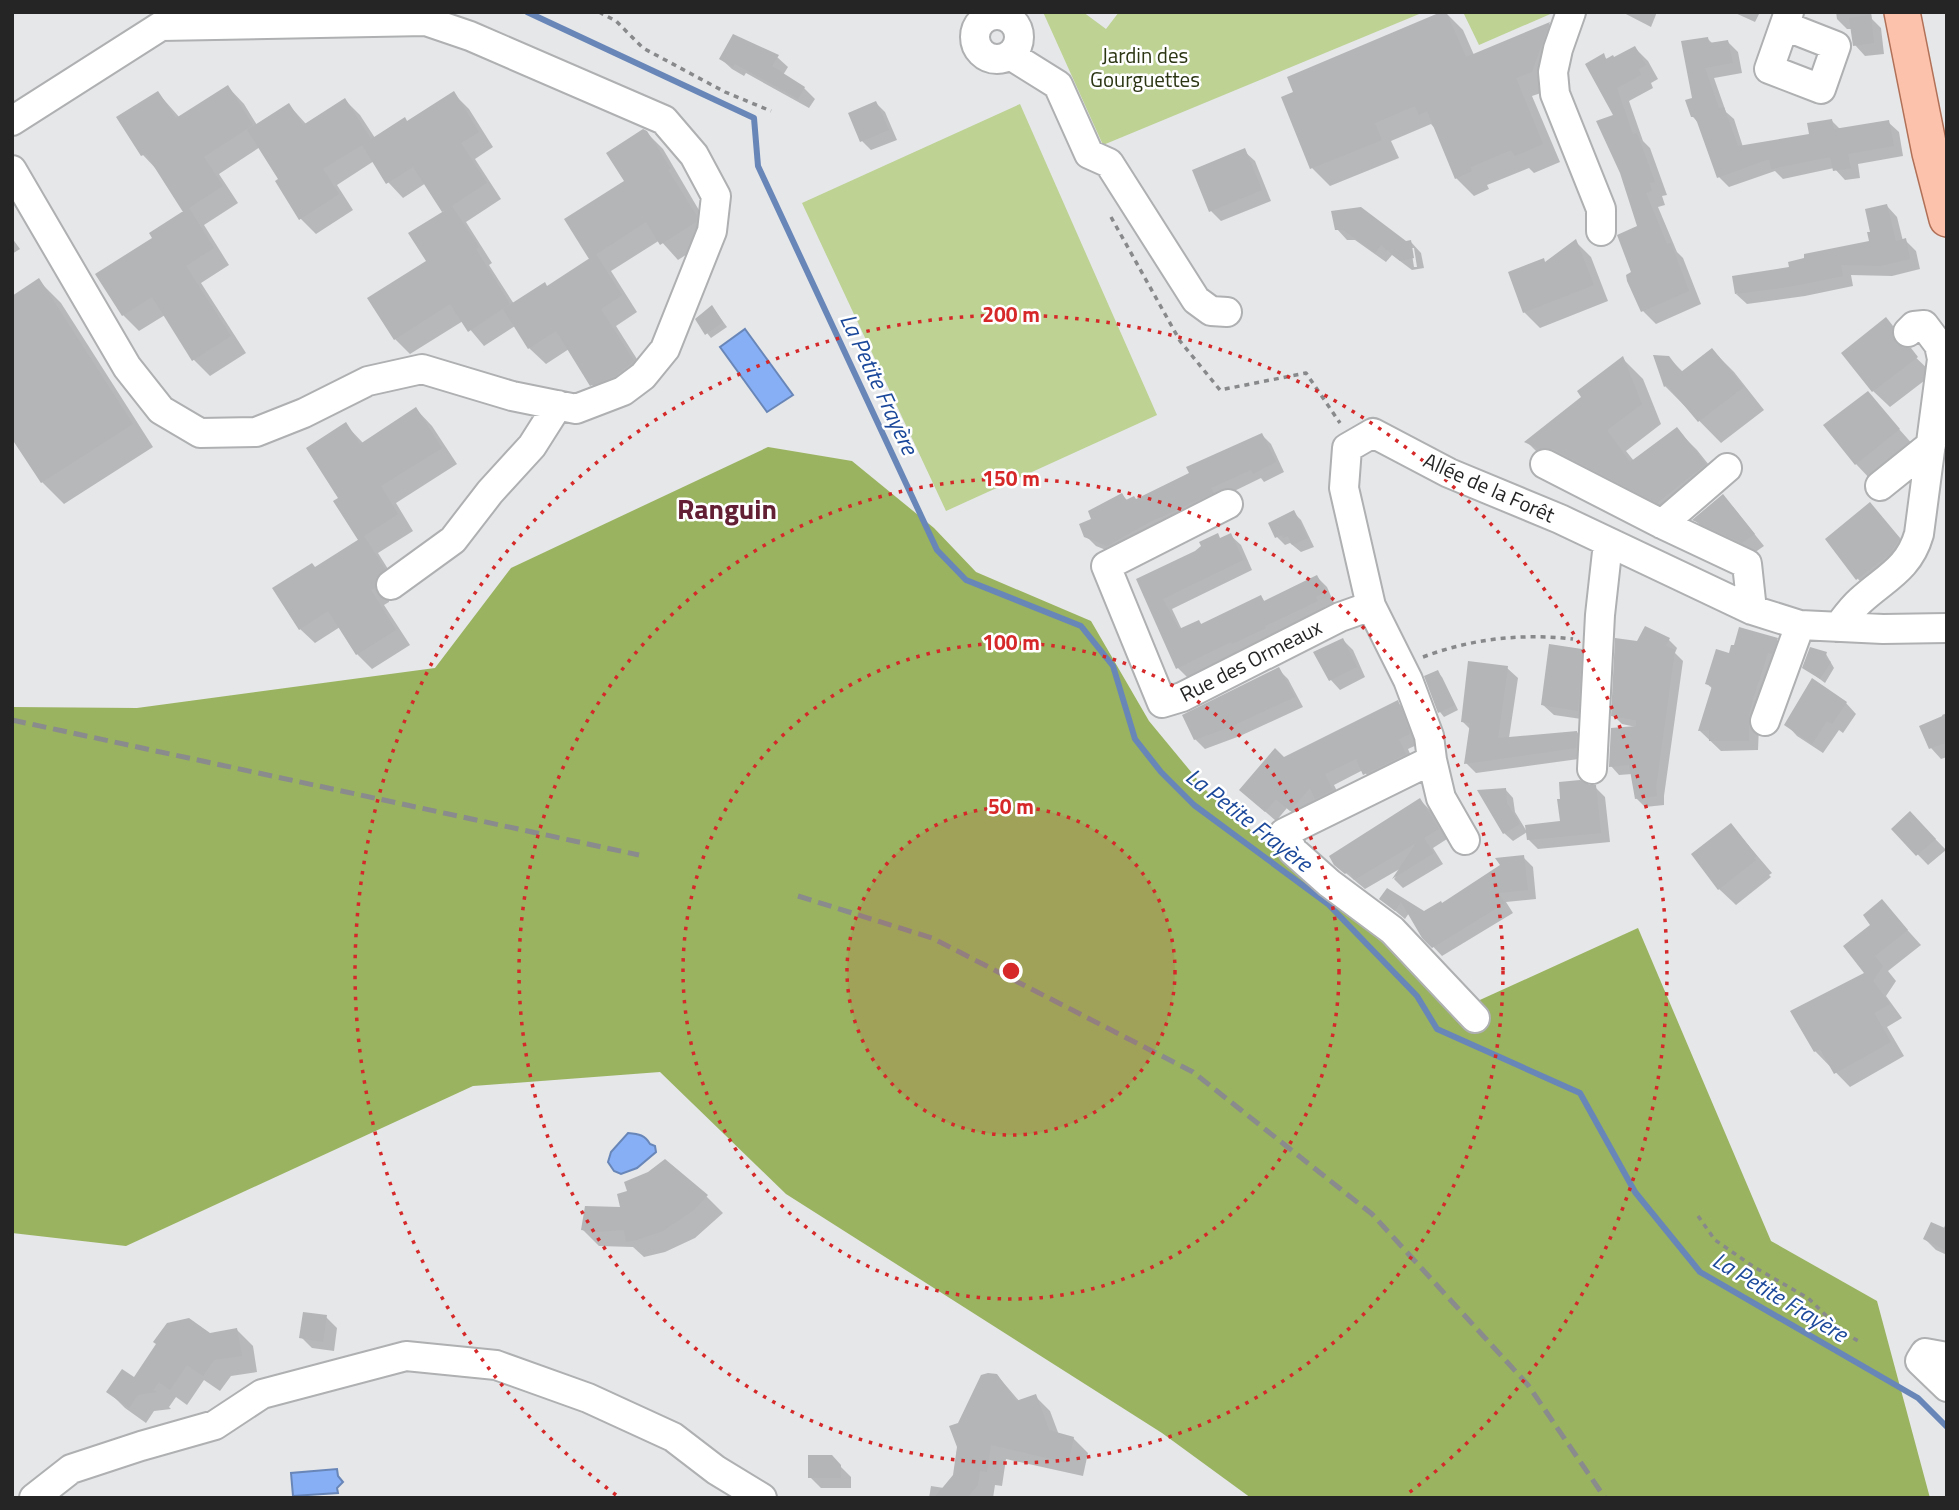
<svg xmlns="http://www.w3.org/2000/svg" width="1959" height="1510" font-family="'Titillium Web',sans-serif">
	<rect width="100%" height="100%" fill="#e5e7e8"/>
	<path fill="#bdd293" d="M1043,12H1083L1106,29L1119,12H1424L1103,145Z
		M1463,12H1555L1479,45Z
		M1020,104L1157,415L946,511L802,203Z"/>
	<path fill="#9ab360" d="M768,447L852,461L934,528L976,572L1091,621L1149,721L1211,796L1460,1009L1638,928L1771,1241L1877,1301L1930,1498H1251L1162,1433L786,1194L660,1072L473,1086L126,1246L12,1233V707L137,708L435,668L511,568Z"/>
	<path fill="#86aff6" stroke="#6986b8" stroke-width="2" d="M745,329L793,395L767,412L720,347Z
		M628,1133C639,1134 645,1135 650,1144L655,1146L656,1152L637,1168L621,1174L614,1171L608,1162L611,1152Z
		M337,1469L338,1476L343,1482L337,1488L338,1493L293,1496L291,1473Z"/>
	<path fill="#0003" fill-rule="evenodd" d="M1445,12L1463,30L1474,55L1550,24L1567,41L1550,90L1532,96L1560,162L1534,173L1529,168L1487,185L1489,189L1474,196L1456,178L1437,131L1431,124L1391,141L1399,158L1330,186L1312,168Z
		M1622,12H1657L1651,27Z
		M1733,12H1760L1755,22Z
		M1836,12H1871L1872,19L1881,28L1884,54L1865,56L1855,45L1852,29H1847L1837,19Z
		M1708,39L1713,44L1728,42L1738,52L1742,73L1714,78L1726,112L1734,119L1743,147L1811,135L1831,120L1841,130L1888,122L1899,132L1903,156L1858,164L1860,178L1845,180L1834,168L1783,179L1775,171L1729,187L1719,177L1699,123L1693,117L1694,99Z
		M1635,48L1648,61L1658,79L1651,83L1653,88L1629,101L1643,141L1650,148L1667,195L1662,196L1665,205L1658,207L1677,252L1683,258L1701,304L1656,324L1643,311L1633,272L1639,227L1603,56L1608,60L1615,59Z
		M777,57L788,67L783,75L804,88L815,99L809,108L746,73L744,76L732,69L721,59Z
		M228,87L244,104L257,125L289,105L306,124L345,100L360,115L375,138L408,123L454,94L469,109L493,147L475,159L501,199L466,222L492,263L489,265L514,304L547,287L592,259L646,132L663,149L713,234L712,238L678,260L660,240L611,271L637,312L616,326L649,378L608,401L592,385L569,349L546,364L529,348L515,326L484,346L463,321L410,354L395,339L428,261L445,213L426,183L403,198L388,182L374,161L337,185L353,210L316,234L301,219L280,179L260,147L219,174L238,203L204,225L229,265L201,283L246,353L210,376L194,360L165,315L139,331L123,315L154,238L186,212L159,172L143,155L119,118L158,93L180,118Z
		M876,103L885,112L897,140L871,150L862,141Z
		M1244,151L1255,161L1271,201L1221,221L1211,211Z
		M1887,206L1897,217L1903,241L1905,240L1916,251L1920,269L1892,276L1851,275L1853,286L1805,296L1747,304L1736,294L1791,269L1871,242Z
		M1333,213L1405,243L1411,242L1421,253L1424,268L1412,270L1392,255L1386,262L1355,240H1347L1337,229ZM1411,248H1414L1417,267H1414Z
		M12,238L20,249L12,254Z
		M1576,242L1591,257L1608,301L1540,328L1524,312L1543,260L1546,263Z
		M39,281L61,303L153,447L64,504L42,482L12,436Z
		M716,312L727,327L711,338L707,333Z
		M1886,320L1909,344L1908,350L1933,374L1890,407L1873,391Z
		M1712,350L1734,372L1764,410L1721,443L1665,386L1655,357H1668L1683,372Z
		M1623,359L1643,379L1661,424L1626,451L1634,461L1676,429L1697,450L1725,485L1679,522L1547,462L1527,442L1584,397Z
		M1867,393L1915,447L1872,481L1856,464Z
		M416,409L432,426L457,464L396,503L413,531L378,553L398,585L390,593L389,602L384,605L410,645L372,669L357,654L340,627L315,643L300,629L315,569L361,540L340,498L346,425L363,443Z
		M1262,435L1271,444L1284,472L1264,482L1261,478L1220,498L1118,555L1096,546L1086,536L1093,520L1122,495L1128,501H1137Z
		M1870,504L1915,556L1874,595L1858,579Z
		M1733,507L1764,546L1754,553L1705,530L1695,520Z
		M1293,512L1301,520L1314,547L1301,552L1290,543L1285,545L1277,537L1271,524Z
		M1230,535L1241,545L1252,570L1172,609L1182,630L1199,622L1202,625L1261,597L1265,602L1317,577L1327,587L1334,603L1325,607L1327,611L1188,678L1178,668L1138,580Z
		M1343,640L1353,650L1365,677L1340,690L1330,679Z
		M1669,640L1677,648L1675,653L1683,661L1664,796V805L1645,807L1636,798L1632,774L1619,775L1611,766L1636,727L1622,724L1613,715L1638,643Z
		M1777,640L1787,650L1759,727L1758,750L1721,751L1700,731L1713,689L1707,684L1730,655Z
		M1581,650L1591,661L1588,720L1554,715L1543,705Z
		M1826,654L1834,668L1825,683L1804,667Z
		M1507,668L1518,678L1509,738L1577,732L1587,743L1586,758L1476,773L1466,763L1471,730L1462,721Z
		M1279,670L1288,679L1303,707L1240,736L1205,749L1195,739Z
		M1437,672L1442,677L1458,710L1444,717L1440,712L1427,677Z
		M1397,702L1408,712L1419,744L1408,749L1415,765L1375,785L1363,770L1334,785L1342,801L1327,808L1318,799L1301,820L1287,808L1276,821L1252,800L1284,759Z
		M1846,703L1856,714L1843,733L1839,730L1823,753L1797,736L1787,725Z
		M1947,713V757L1941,759L1931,748L1922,727L1943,718L1942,715Z
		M1590,787H1595L1605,797L1610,842L1538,849L1528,839L1562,822V800Z
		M1505,789L1513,798L1515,812L1527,832L1513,841L1504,833Z
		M1420,800L1430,810L1447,839L1433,848L1443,864L1403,888L1394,879L1403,867L1365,889L1335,864Z
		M1910,813L1946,850L1928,865L1893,829Z
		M1731,825L1772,873L1769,875L1771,877L1736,905L1719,889Z
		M1523,857L1533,867L1536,899L1506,902L1513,913L1442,956L1424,937L1409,913L1405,919L1381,899L1387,890L1424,913L1442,905L1502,866Z
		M1882,902L1921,945L1888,971L1896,981L1886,996L1902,1018L1887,1027L1904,1056L1850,1087L1815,1051L1867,974Z
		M706,1196L723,1213L695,1238L665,1252L644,1257L633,1247L599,1246L583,1230L623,1209Z
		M1947,1221V1255L1936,1250L1925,1239L1943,1230Z
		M326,1317L337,1328L334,1351L312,1348L301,1337Z
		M237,1330L253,1346L257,1372L231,1376L220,1391L204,1380L187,1405L176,1397L169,1407L171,1409L154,1411L146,1423L125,1408L109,1392Z
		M997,1375L1020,1402L1035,1396L1050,1411L1059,1435L1073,1438L1088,1453L1083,1476L1006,1459L1002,1486L995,1485L993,1498H929L931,1486L944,1488L955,1475L959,1424Z
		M831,1457L851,1477V1488H821L810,1477Z"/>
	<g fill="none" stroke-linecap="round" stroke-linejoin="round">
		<path stroke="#6986b8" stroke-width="6" d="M527,12L754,118L758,166L937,550L966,580L1081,626L1113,666L1135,739L1161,772L1194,805L1328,904L1417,996L1437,1029L1580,1093L1635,1192L1700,1272L1918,1398L1947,1427"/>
	</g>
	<path fill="#b4b5b7" d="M1441,12H1446L1466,57L1550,22L1532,72L1516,78L1543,144L1515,156L1511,150L1471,167L1472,171L1455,179L1427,111L1419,115L1415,106L1375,123L1382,140L1310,169L1281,97L1293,92L1287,77Z
		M1871,15L1874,43L1853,46L1849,18Z
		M733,34L779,55L772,66L805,87L798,99L735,64L733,67L719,59Z
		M1708,37L1709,43L1728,40L1733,63L1705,68L1719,108L1724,107L1738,146L1809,134L1807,123L1832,119L1834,129L1889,120L1894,146L1848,154L1851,168L1833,171L1830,157L1771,169L1769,159L1717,178L1697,122L1694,117H1691L1685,100L1692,98L1681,41Z
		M1635,46L1646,65L1639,69L1641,75L1617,88L1633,134L1637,133L1655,182L1650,183L1652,191L1646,193L1667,244L1671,243L1689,291L1641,312L1627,281L1626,275L1631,272L1617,235L1637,226L1620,173L1596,121L1613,115L1585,64L1604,53L1606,59L1613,55L1614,57Z
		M228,85L253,125L204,157L223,186L189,208L214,248L186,266L231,336L192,361L152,297L122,316L95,274L152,238L149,233L188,208L183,212L146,154L141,156L116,117L158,91L176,118Z
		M454,91L479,132L461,143L487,183L442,212L413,167L386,184L362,145L323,169L339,194L299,220L275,181L278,179L247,130L289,103L303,125L345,98L371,139L405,117L407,121Z
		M876,101L889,130L860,142L848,113Z
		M643,129L647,131L671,169L668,170L697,216L696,222L660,245L646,222L589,259L564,219L624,181L606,153Z
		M1245,148L1262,190L1209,212L1192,170Z
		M1887,204L1896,241L1906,238L1910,259L1880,266L1841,265L1843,276L1794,286L1735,294L1732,276L1789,267L1788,262L1804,258V254L1869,241L1867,232H1870L1865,209Z
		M452,206L479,247L476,249L510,304L468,332L450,304L394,340L367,298L426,261L408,233Z
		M1361,207L1406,241L1411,240L1414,258L1400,261L1381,245L1375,253L1343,230H1335L1331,211Z
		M1576,239L1594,285L1523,313L1508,272L1544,258L1545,262Z
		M596,254L622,295L601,309L634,361L615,376L590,386L556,331L528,349L503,309L545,282L547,286Z
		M39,278L133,424L41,483L12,439V296Z
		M712,305L723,322L705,335L695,319Z
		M1886,317L1893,326L1892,336L1896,343L1903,348H1911L1918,357L1872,392L1841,353Z
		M1712,348L1744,387L1698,422L1667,385L1664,387L1653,355L1669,356L1681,372Z
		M1623,356L1642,404L1607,430L1630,462L1677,427L1706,464L1657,503L1553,449H1539L1524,442L1581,397L1577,391Z
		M1868,391L1900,429L1855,465L1823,425Z
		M416,407L442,448L381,486L398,514L358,540L333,501L338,498L306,448L346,422L360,444Z
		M1262,433L1276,462L1253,474L1251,470L1211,488L1214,493L1150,522L1107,546L1084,537L1079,524L1091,519L1088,511L1122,493L1126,500L1134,496L1136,499L1189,473L1186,467Z
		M1723,494L1755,534L1742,543L1692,520Z
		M1870,502L1900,538L1889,555L1856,580L1825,539Z
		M1294,510L1308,538L1292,545L1288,536L1283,538L1282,535L1275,538L1268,523Z
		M1218,533L1220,538L1231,533L1243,560L1163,599L1179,629L1199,620L1201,624L1261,595L1264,601L1317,575L1326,592L1316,597L1318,601L1265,626L1266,628L1232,644L1231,642L1176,669L1136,579L1195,551L1201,546L1199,542Z
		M364,536L385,569L376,578L375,588L371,590L396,630L356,655L328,611L299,630L272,588L312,563L315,567Z
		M1645,626L1670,638L1666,646L1675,650L1656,787L1657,796L1635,799L1629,765L1609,767L1611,728L1636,726V720L1611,716L1615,638L1637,641Z
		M1739,627L1778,638L1772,654L1768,653L1754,696L1749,716V741H1709V730L1698,731L1712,686L1705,684L1716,649L1729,653L1731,645H1734Z
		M1343,638L1357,667L1329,681L1313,652Z
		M1549,644L1582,649L1578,711L1541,705Z
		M1810,647L1827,652L1825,658L1831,662L1820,679L1802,668Z
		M1468,661L1508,666L1498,738L1577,731L1576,748L1464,764L1470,723L1461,722Z
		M1279,667L1295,697L1230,727L1194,740L1182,715Z
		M1438,670L1455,705L1438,713L1424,676Z
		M1812,678L1847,702L1832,724L1827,721L1812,744L1784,725Z
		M1398,700L1410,734L1399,739L1406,754L1363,775L1356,759L1325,774L1333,790L1315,799L1310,788L1290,811L1276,799L1265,812L1239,790L1275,748L1284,757Z
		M1947,714V742L1929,749L1919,726Z
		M1580,780L1590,785H1596L1601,833L1527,840L1525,825L1560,821L1557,799H1560L1559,782Z
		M1506,788L1507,803L1520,824L1503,834L1477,790Z
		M1420,798L1439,829L1424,838L1434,853L1392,879L1416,843L1354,880L1349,871L1345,874L1334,865L1329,856Z
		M1910,811L1936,839L1916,856L1891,829Z
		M1731,823L1757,856L1754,858L1756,860L1718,890L1691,854Z
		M1524,855L1528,890L1498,893L1505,903L1432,948L1422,938L1401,902L1395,911L1379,899L1387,888L1424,911L1441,901L1442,903L1500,865L1495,858Z
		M1882,899L1908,930L1875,956L1883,966L1873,981L1890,1004L1874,1013L1891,1042L1834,1074L1820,1049L1814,1052L1790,1011L1864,973L1843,946L1870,925L1863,915Z
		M665,1159L708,1195L694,1210L663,1231L637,1240L626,1242L624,1230L595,1232L581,1230L585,1206L620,1207L617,1194L627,1191L624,1182L648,1172Z
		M1931,1222L1947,1229V1251L1923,1239Z
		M303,1312L327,1315L323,1342L299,1338Z
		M189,1318L210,1333L237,1328L242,1356L214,1360L203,1376L187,1365L170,1390L159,1382L153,1390L157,1392L138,1395L129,1408L106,1392L122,1369L134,1377L156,1344L153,1342L167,1323Z
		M988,1373L997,1374L1016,1401L1036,1394L1049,1430L1074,1437L1068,1463L991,1445L987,1472L980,1471L978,1485L967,1498H934L953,1475L957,1447L949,1426L958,1423L981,1375Z
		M808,1455H832L841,1465V1478H808Z"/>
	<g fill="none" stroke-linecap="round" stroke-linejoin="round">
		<defs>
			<path id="minor" d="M1571,12L1558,49L1553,72L1555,94L1601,209V231
				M975 37a22 22 0 1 1 44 0a22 22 0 1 1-44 0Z
				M1785,26L1836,46L1821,89L1769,69L1789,12
				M1010,55L1058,85L1089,154L1109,163L1196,300L1211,311L1227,312
				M12,121L161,26L426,21L470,36L664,120L694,155L716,196L712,231L665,349L643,376L623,391L576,409L512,396L422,369L368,381L304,413L256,432L200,433L161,410L127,367L12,170
				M1545,464L1662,524L1747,564L1752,610
				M1880,486L1931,445
				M1228,504L1106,566L1162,703L1182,697L1340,617L1371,606
				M1662,524L1727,468
				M391,585L453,540L490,492L532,446L558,405
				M1838,627C1845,618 1852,608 1860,601C1885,578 1909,569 1919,534L1942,359L1939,345L1924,325L1914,326L1908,332
				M1765,721L1800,625
				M1432,760L1284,833L1293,851L1329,883L1392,930L1475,1018
				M1592,769L1600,615L1608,543
				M1465,840L1441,798L1432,760L1429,736L1408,680L1371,606L1344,488L1347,448L1373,433L1449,473L1560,519L1752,610L1800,625L1883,629L1947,628
				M1947,1357L1925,1353L1920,1361L1947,1387
				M34,1498L71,1469L141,1446L215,1425L262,1394L406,1356L496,1365L588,1398L673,1437L716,1470L762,1498"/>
			<path id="major" d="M1902,12L1930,153L1947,219"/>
		</defs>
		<use href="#minor" stroke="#aeb0b1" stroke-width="32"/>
		<use href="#major" stroke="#b17058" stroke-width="38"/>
		<path stroke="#88898a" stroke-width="3.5" stroke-dasharray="5 5" stroke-linecap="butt" d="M599,12L616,21L643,48L725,92L771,111
			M1111,217L1180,341L1220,390L1306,373L1340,423
			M1423,657C1470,639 1522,633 1573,639
			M1698,1216L1715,1240L1754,1267L1808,1298L1844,1333L1862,1343"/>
		<use href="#minor" stroke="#fff" stroke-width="28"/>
		<use href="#major" stroke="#fdc2ab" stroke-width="35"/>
		<path stroke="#8a8b8c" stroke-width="5" stroke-dasharray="14 7" stroke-linecap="butt" d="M12,720L639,855
			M798,896L932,938L1193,1072L1372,1214L1528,1385L1605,1498"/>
	</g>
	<circle cx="1011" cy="971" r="164" fill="#d62828" fill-opacity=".12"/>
	<g fill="none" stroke="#d62828" stroke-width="3.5" stroke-dasharray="3.5 7">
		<circle cx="1011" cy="971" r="164"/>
		<circle cx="1011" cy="971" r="328"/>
		<circle cx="1011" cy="971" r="492"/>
		<path d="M616 1495A656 656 0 1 1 1406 1495"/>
	</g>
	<g text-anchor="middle" stroke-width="5" stroke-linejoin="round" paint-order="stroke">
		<g font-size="21" fill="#2c3613" stroke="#fff">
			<text x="1145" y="63">Jardin des<tspan x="1145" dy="24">Gourguettes</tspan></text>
		</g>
		<g font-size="21" fill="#252526" stroke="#fff">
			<text transform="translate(1489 488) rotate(24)" y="7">Allée de la Forêt</text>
			<text transform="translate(1251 661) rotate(-27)" y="7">Rue des Ormeaux</text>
		</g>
		<g font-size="23" font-style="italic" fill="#1b489a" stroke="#fff">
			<text transform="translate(879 384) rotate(65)" y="8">La Petite Frayère</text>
			<text transform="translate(1249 820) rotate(38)" y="8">La Petite Frayère</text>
			<text transform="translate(1780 1297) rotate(31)" y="8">La Petite Frayère</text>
		</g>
		<g font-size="28" font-weight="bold" fill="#631f34" stroke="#fff">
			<text x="727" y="519">Ranguin</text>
		</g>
	</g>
	<circle cx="1011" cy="971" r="10" fill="#d62828" stroke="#fff" stroke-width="3.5"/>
	<g font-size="21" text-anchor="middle" font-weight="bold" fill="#d62828" stroke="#fff" stroke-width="5" stroke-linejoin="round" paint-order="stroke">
		<text x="1011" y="322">200 m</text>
		<text x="1011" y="486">150 m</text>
		<text x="1011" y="650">100 m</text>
		<text x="1011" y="814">50 m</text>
	</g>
	<rect width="1959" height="1510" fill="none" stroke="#252526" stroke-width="28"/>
</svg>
